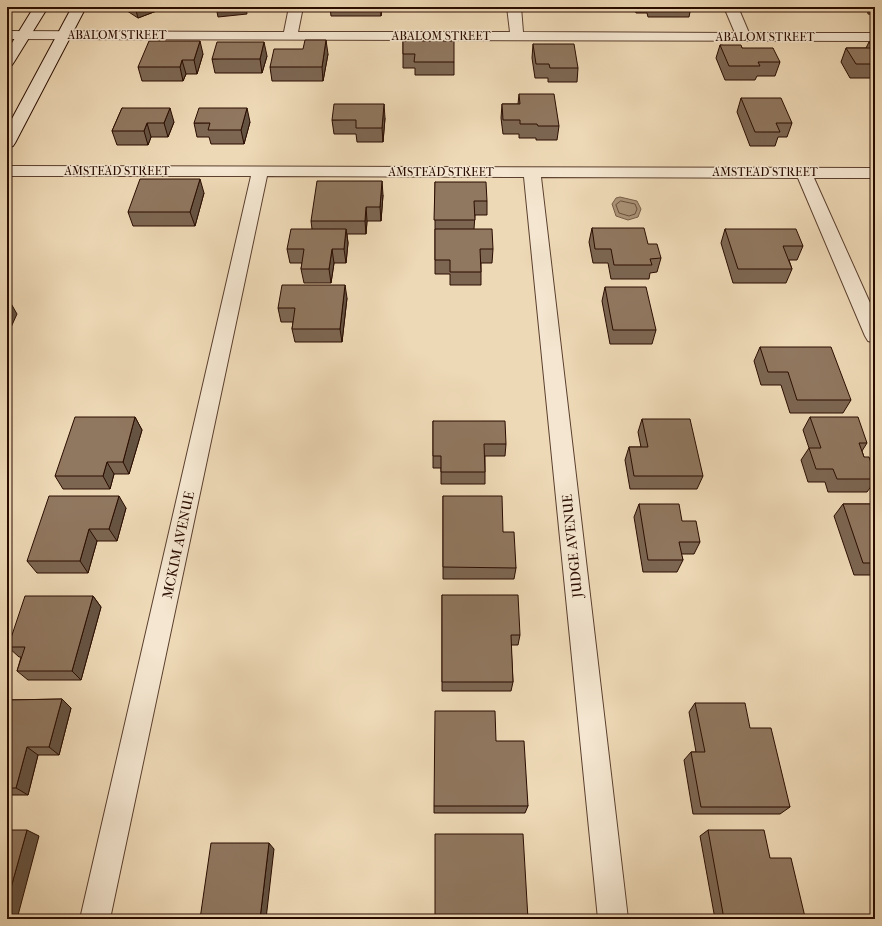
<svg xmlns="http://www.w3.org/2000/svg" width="882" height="926" font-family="'IM FELL French Canon',serif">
	<rect width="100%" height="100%" fill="#eed9b6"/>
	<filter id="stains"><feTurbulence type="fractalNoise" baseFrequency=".005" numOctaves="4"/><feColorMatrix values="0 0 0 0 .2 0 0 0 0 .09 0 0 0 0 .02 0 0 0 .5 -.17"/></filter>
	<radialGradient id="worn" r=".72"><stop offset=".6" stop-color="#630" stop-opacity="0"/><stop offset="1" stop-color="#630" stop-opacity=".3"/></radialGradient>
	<path fill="#ab9378" stroke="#775d48" d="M620,197L637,201L641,209L638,217L628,220L616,216L612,204L616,198Z"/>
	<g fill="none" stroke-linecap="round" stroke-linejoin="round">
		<path stroke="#6a503c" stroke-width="1" d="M621,201L635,204L637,209L635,214L629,216L619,213L616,205Z"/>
		<defs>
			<path id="street" d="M289,7H303L298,32H510L507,7H521L523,32L735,33L724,7H738L749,33H875V41L7,39V31L284,32Z
				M7,166L875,168V178H814L875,314V343L868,341L865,336L798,178L541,177L628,919H598L524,177L267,176L110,919H80L251,176H7Z"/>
			<path id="secondary" d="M34,7H48L14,62L12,65L7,66V51Z
				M72,7H86L15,143L13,146L7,148V128Z"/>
		</defs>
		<use href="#street" stroke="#5b3f2e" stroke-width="2"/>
		<use href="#secondary" stroke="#2a0c00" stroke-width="2"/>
		<use href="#street" fill="#f4e6d0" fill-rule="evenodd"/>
		<use href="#secondary" fill="#f4e6d0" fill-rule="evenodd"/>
	</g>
	<path fill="#7c6652" stroke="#2a0c00" d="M121,7H167L138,18Z
		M330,7H382L381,16H331Z
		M634,7H691L689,17H648L647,13H636Z
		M867,7H875V15L868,14Z
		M403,41L454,62V75H415V68H403Z
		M869,42H875V78H850L841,62L846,48H866Z
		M533,44L578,68L577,82H548V78H535L532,58Z
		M720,45L742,48L780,62L775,76H757L755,80H725L716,58Z
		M203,54L197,74H186L183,81H142L138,67Z
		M328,54L323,81H272L270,67Z
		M267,56L262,73H215L212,59Z
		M519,94L559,126L557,140H536V138H519V134H503L501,118L502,104H518Z
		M741,98L792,123L787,137H778L775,146H750L737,112Z
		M875,104V120L871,113Z
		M122,108L174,122L168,137H151L148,145H117L112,131Z
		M385,118L383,142H357L356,134H334L332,120Z
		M250,122L244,144H211L209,137H197L194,123Z
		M435,182L487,201V215H475L474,229L493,249L492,263H481V285H450V274H435Z
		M204,193L195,226H133L128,212Z
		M383,195L381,221H367L366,234H347L348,243L346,263H334L331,283H304L301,269L302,263H290L287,249L312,229L311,221Z
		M592,228L648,244L661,258L657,272L650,273L649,279H611L608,263H593L589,242Z
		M725,229L803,246L797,260H789L792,269L786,283H733L721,243Z
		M605,287L656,330L652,344H610L602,301Z
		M347,298L342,342H295L292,329L293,322H281L278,308Z
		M760,347L851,400L843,413H790L781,385H761L754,361Z
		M135,417L142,430L129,474H114L110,489H63L55,476Z
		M810,417L867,443L862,451L864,457L875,474V481L867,492H828L825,482H808L801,460L809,448L803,430Z
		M642,419L703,476L697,489H630L625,460L629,447H641L638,432Z
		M433,421L506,444L505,456H485V484H441V468H433Z
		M443,496L503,532L516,568L514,579H443Z
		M639,504L682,521L700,542L694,554H681L683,560L677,572H643L634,517Z
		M843,504H875V575H854L834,516Z
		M126,508L117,541H97L88,573H37L27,561Z
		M442,595L520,635L518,645H511L513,682L511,691H442Z
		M93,596L101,607L81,680H28L17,671L21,657H19L8,647Z
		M62,699L71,708L59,755H38L28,795H7V700Z
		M695,703L750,728L790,807L780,814H693L684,760L691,752H696L689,712Z
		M496,741L528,806L525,813H434V806Z
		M708,830L770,858L805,917L801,919H715L700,836Z"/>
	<path fill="#655342" stroke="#2a0c00" d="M135,7H167L138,18Z
		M216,7H246L247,14L218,17Z
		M246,7H261L246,8Z
		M381,7H382L381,16Z
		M326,40L328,54L323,81L322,67Z
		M200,41L203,54L197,74L194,60Z
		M264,42L267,56L262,73L260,59Z
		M182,60L186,74L183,81L180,67Z
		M384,104L385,118L383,142L382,128Z
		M170,108L174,122L168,137L164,123Z
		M247,108L250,122L244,144L241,130Z
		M147,123L151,137L148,145L144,131Z
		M200,179L204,193L195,226L190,212Z
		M382,181L383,195L381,221L380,207Z
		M366,207L367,221L366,234L365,221Z
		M346,229L348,243L346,263L344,249Z
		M332,249L334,263L331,283L329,269Z
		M345,285L347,298L342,342L340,329Z
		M7,300H9L17,314L7,336Z
		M135,417L142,430L129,474L123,462Z
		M107,462L114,474L110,489L103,476Z
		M119,496L126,508L117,541L109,529Z
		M89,529L97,541L88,573L80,561Z
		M93,596L101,607L81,680L72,671Z
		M62,699L71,708L59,755L49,747Z
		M27,747L38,755L28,795L16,788Z
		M27,830L39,836L17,919H7V902Z
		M269,843L274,849L266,919H260Z"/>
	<path fill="#90775f" stroke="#2a0c00" d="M305,40H326L322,67H270L274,49H303Z
		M149,41H200L194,60H182L180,67H138Z
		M403,41H454V62H414L415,54H403Z
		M217,42H264L260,59H212Z
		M869,42H875V64H856L846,48H873Z
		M533,44H574L578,68H550L549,64H536Z
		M720,45H741L742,48H773L780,62H758L760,66H729Z
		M519,94H554L559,126H538L537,124H520V120H503L502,104H520Z
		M741,98H781L792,123H776L780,132H755Z
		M334,104H384L382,128H356V120H332Z
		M122,108H170L164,123H147L144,131H112Z
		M199,108H247L241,130H208L210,123H194Z
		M140,179H200L190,212H128Z
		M317,181H382L380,207H366L365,221H311Z
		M435,182H486L487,201H474L475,220H434Z
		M592,228H644L648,244H657L661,258L650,259L652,265H614L611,249H595Z
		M291,229H346L344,249H332L329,269H301L304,249H287Z
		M435,229H492L493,249H480L481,272H450V260H435Z
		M725,229H796L803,246H783L792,269H738Z
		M282,285H345L340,329H292L295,308H278Z
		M605,287H646L656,330H613Z
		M760,347H831L851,400H797L788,372H768Z
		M75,417H135L123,462H107L103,476H55Z
		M810,417H858L867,443H859L864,457H869L875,474V479H837L833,469H816L809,448H821Z
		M642,419H690L703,476H634L629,447H648Z
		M433,421H505L506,444H484L485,472H441V456H433Z
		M49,496H119L109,529H89L80,561H27Z
		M443,496H502L503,532H514L516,568L443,567Z
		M639,504H679L682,521H696L700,542H679L683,560H648Z
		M843,504H875V563H863Z
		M442,595H518L520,635H511L513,682H442Z
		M25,596H93L72,671H17L25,647H8Z
		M62,699L49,747H27L16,788H7V700Z
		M695,703H745L750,728H771L790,807H701L691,752H705Z
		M435,711H495L496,741H524L528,806H434Z
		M7,830H27L7,902Z
		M708,830H764L770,858H791L805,917H782V919H724Z
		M435,834H523L528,919H435Z
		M211,843H269L260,919H200Z"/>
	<g text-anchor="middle" stroke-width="3" stroke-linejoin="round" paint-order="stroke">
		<g font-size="12" fill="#2a0c00" stroke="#f4e6d0">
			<text x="117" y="39">ABALOM STREET</text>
			<text x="441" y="40">ABALOM STREET</text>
			<text x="765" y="41">ABALOM STREET</text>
			<text x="117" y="175">AMSTEAD STREET</text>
			<text x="441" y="176">AMSTEAD STREET</text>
			<text x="765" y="176">AMSTEAD STREET</text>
		</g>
		<g font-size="14" fill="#2a0c00" stroke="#f4e6d0">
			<text transform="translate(178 545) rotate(-78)" y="5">MCKIM AVENUE</text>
			<text transform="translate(572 546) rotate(-96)" y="5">JUDGE AVENUE</text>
		</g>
	</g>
	<rect width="882" height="926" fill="none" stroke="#eed9b6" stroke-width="24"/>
	<rect x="8" y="8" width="866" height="910" fill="none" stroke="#2a0c00" stroke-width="2"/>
	<rect x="12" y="12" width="858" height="902" fill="none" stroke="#2a0c00"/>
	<rect width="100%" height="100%" filter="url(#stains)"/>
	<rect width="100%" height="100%" fill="url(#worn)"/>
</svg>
